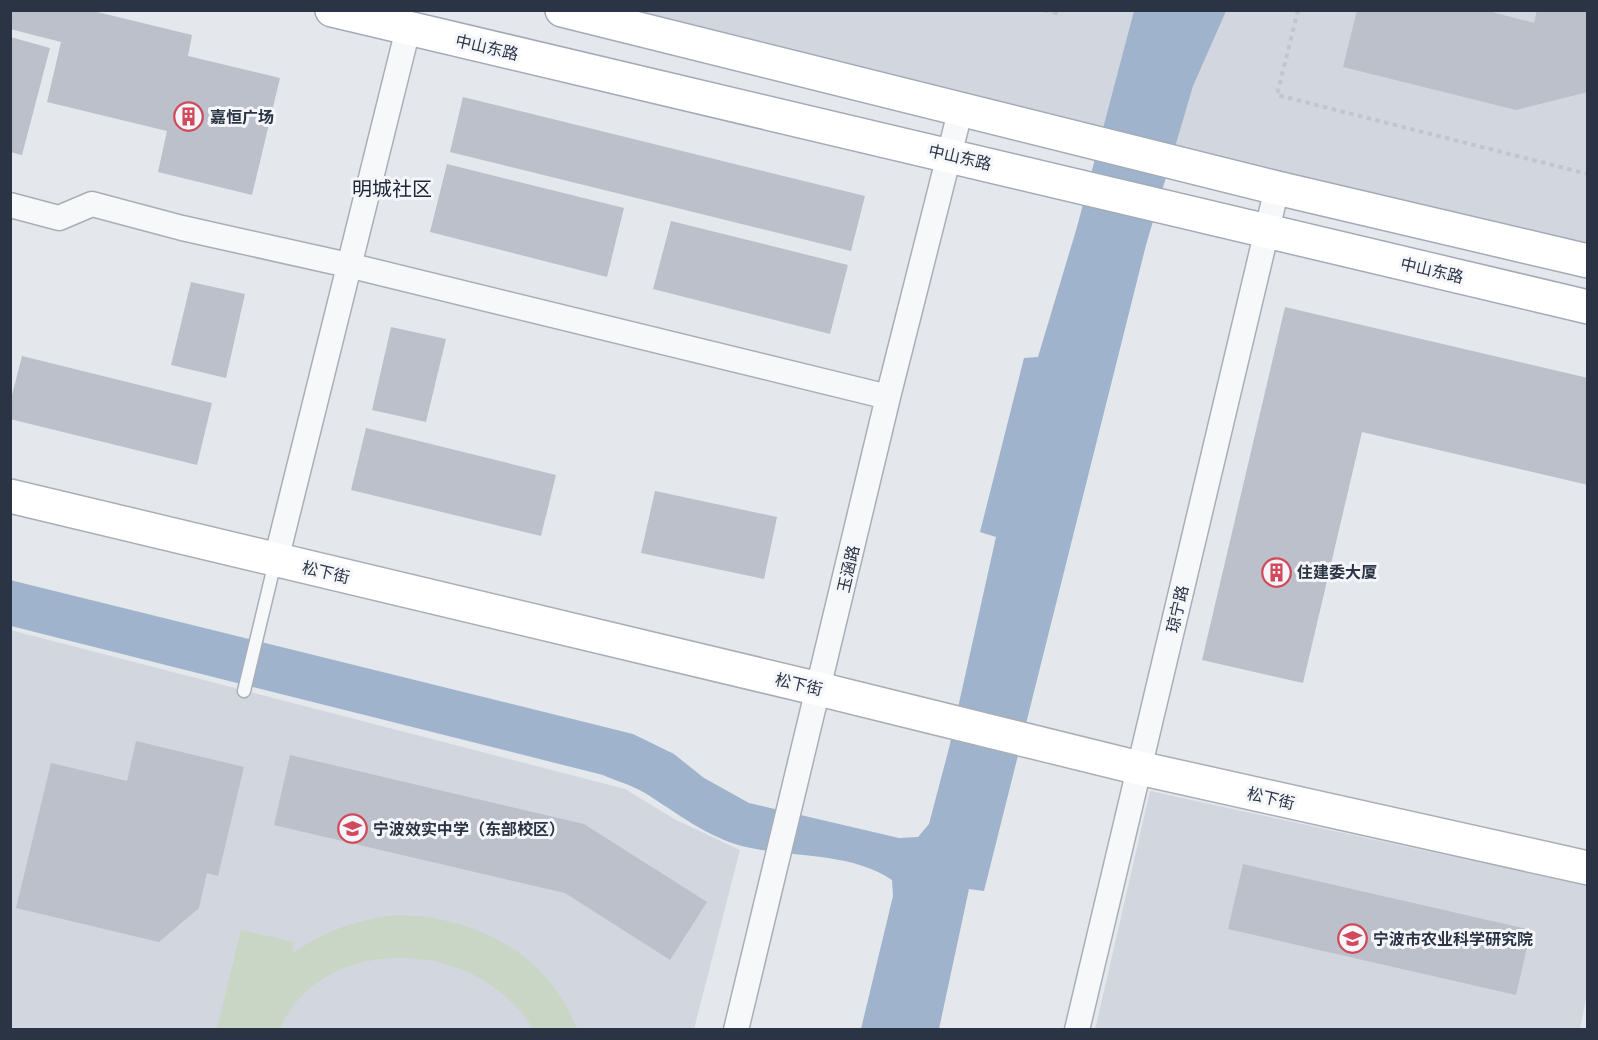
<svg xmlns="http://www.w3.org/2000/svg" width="1598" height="1040" font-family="'PT Sans Narrow','Noto Sans SC',sans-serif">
	<rect width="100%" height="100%" fill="#e4e7ec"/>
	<path fill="#d2d6de" d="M562,11H1587V261Z
		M10,630L625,789L676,820L740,850L694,1029H11Z
		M1150,791L1587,886V993L1580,1029L1095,1030Z"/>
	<path fill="#c9d6c5" d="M399,915C477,917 548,954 577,1029H533C528,1019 519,1009 510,1001C448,938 318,941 280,1029H217L241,930L294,942L292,954C325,930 359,919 399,915Z"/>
	<path fill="#9fb4cc" d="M1134,11H1226L1193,86L1146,245L984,891L969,889L939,1029H861L893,896L892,880C850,852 794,858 746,847C708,838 677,813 645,793C632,785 616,781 603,775L11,626L10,580L633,734L674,754L704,778L749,803L899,838L918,837L929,824L949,748L996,537L980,532L1024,358L1038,357L1077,227Z"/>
	<path fill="#bbc0ca" d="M10,10H89L192,35L188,56L280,78L252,195L158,172L167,131L47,102L61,42L10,29Z
		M1357,10H1485L1534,23L1537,10H1588V92L1516,110L1343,67Z
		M10,37L50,48L22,155L10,152Z
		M463,97L865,196L851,251L450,152Z
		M447,164L624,208L607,277L430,232Z
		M671,221L848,265L830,334L653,289Z
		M191,282L245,294L226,378L171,365Z
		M1285,307L1588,378V485L1362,432L1303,683L1202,660Z
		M391,327L446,339L426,422L372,410Z
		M22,356L212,403L197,465L10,419V403Z
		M366,428L556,475L541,536L351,490Z
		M655,491L777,517L764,579L641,553Z
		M136,741L244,767L218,876L207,873L199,908L159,942L16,908L51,763L127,781Z
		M290,755L584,824L707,902L670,960L565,893L274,825Z
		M1243,864L1531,930L1516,995L1228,929Z"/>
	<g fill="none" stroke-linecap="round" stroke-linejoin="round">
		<defs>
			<path id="lane" d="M244,691L275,562"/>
			<path id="street" d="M10,205L59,218L92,204L182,228L348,265L888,397
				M276,560L408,29
				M736,1030L888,397L961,108
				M1077,1030L1277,188"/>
			<path id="secondary" d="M10,496L819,689L1139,768L1588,868"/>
			<path id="primary" d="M332,10L1588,307
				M562,10L1277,188L1588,261"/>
		</defs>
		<use href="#lane" stroke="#a9aeb7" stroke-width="15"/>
		<use href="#street" stroke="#a9aeb7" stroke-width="27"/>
		<use href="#secondary" stroke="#a9aeb7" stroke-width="36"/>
		<use href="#primary" stroke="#a3abb8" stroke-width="36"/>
		<path stroke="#c2c5cb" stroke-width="4" stroke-dasharray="4.5 4.5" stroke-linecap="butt" d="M1044,10L1056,13L1057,10
			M1298,10L1277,95L1588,174"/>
		<use href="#lane" stroke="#f7f8fa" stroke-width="12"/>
		<use href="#street" stroke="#f7f8fa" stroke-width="24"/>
		<use href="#secondary" stroke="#fff" stroke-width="33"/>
		<use href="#primary" stroke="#fff" stroke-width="33"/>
	</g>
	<defs>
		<symbol id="building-ring" viewBox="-11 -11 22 22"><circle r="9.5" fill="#f4f6f9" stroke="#d1495b" stroke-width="1.5"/><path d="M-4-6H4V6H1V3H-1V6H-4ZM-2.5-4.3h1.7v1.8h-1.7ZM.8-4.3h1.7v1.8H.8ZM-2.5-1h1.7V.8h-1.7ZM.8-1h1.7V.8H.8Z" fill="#d1495b"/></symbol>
		<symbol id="school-ring" viewBox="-11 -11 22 22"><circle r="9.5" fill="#f4f6f9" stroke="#d1495b" stroke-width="1.5"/><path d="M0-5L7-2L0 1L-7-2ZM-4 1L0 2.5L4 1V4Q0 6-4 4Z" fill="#d1495b"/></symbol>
		<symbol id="university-ring" viewBox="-11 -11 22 22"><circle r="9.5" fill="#f4f6f9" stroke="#d1495b" stroke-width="1.5"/><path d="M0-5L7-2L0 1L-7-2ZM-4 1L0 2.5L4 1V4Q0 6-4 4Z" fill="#d1495b"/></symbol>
	</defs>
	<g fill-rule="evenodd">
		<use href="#building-ring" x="172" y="100" width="33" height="33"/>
		<use href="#building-ring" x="1260" y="556" width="33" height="33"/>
		<use href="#school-ring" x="336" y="812" width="33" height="33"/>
		<use href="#university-ring" x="1336" y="922" width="33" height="33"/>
	</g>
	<g text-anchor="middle" stroke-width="6" stroke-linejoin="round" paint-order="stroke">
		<g font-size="16" fill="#2b3445" stroke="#f4f6f9">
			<text transform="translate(487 47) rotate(13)" y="6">中山东路</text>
			<text transform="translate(960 157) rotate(13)" y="6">中山东路</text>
			<text transform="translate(1432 270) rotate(13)" y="6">中山东路</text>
			<text transform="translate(848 569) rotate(-77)" y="6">玉涵路</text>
			<text transform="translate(326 572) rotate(13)" y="6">松下街</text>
			<text transform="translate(1177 609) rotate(-77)" y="6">琼宁路</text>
			<text transform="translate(799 684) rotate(13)" y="6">松下街</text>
			<text transform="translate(1271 798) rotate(13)" y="6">松下街</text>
		</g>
		<g font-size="16" font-weight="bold" fill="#2b3445" stroke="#f4f6f9" text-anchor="start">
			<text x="210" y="123">嘉恒广场</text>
			<text x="1297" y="578">住建委大厦</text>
			<text x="373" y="835">宁波效实中学（东部校区）</text>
			<text x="1373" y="945">宁波市农业科学研究院</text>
		</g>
		<g font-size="20" fill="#1d2536" stroke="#f4f6f9">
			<text x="392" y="196">明城社区</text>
		</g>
	</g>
	<rect width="1598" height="1040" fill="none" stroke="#2b3445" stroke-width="24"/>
</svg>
